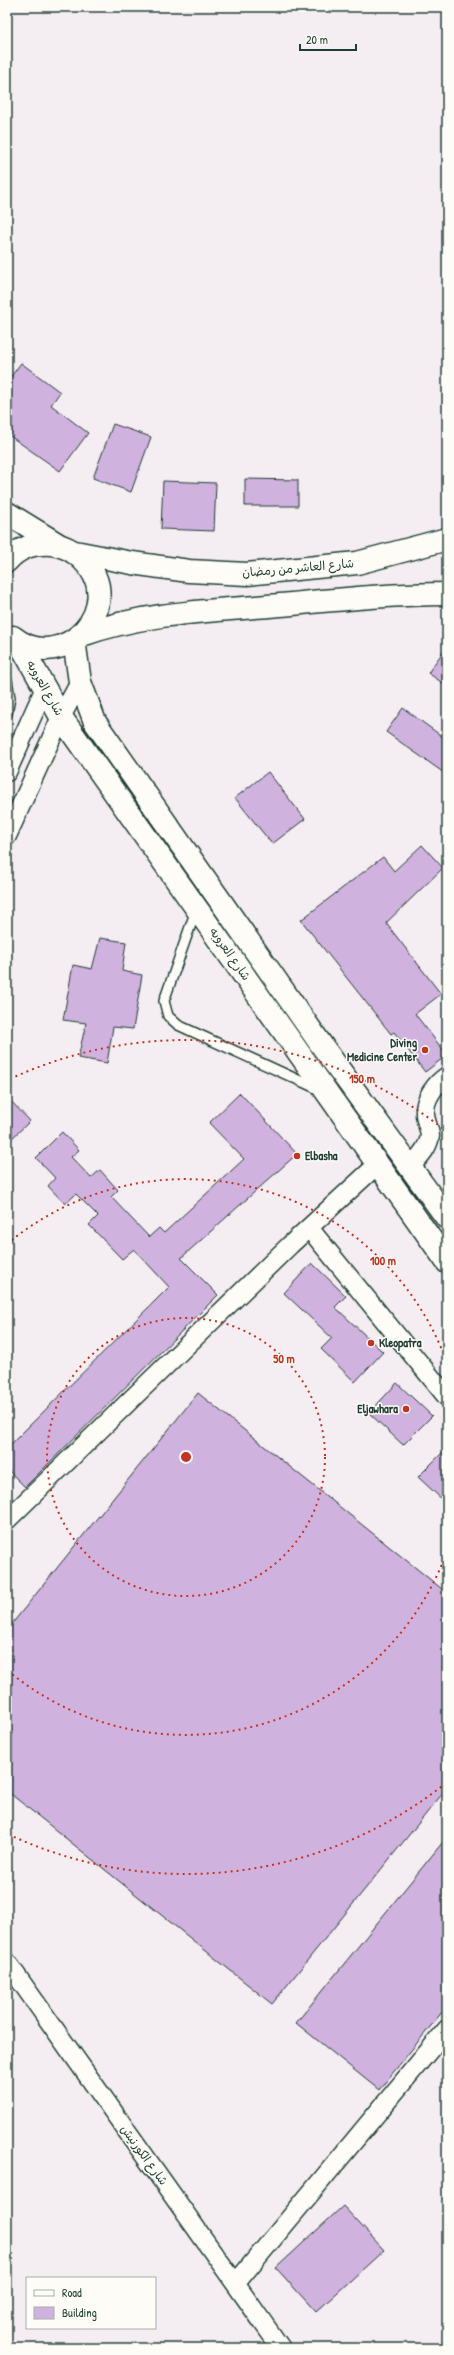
<svg xmlns="http://www.w3.org/2000/svg" width="454" height="2355" font-family="'Patrick Hand','Playpen Sans Arabic',sans-serif">
	<rect width="100%" height="100%" fill="#f4edf2"/>
	<filter id="ink" filterUnits="userSpaceOnUse"><feTurbulence type="fractalNoise" baseFrequency=".025" numOctaves="2"/><feDisplacementMap in="SourceGraphic" scale="8" xChannelSelector="R" yChannelSelector="G"/><feConvolveMatrix kernelMatrix="1 2 1 2 8 2 1 2 1" color-interpolation-filters="sRGB"/></filter>
	<g filter="url(#ink)">
		<path fill="#d0b2df" stroke="#1f3d34" d="M21,363L60,392L51,405L88,433L60,471L7,434V382Z
			M113,424L151,437L131,492L93,478Z
			M245,479L298,480V506H245Z
			M163,481L216,483L214,531L161,529Z
			M447,646V686L428,673Z
			M403,708L447,740V775L386,732Z
			M268,772L305,819L272,844L235,798Z
			M422,845L443,868L386,923L441,994L415,1014L447,1055L425,1072L394,1032L391,1034L301,920L383,857L394,871Z
			M100,938L126,942L122,971L142,975L133,1029L113,1027L107,1063L78,1058L86,1023L63,1020L73,965L92,969Z
			M240,1093L297,1154L181,1258L218,1295L25,1487L7,1469V1448L169,1287L134,1249L122,1259L89,1225L98,1216L76,1194L65,1204L48,1186L55,1178L36,1158L62,1132L79,1150L71,1157L91,1178L100,1170L118,1190L111,1197L149,1237L159,1228L164,1233L244,1159L209,1123Z
			M7,1097L30,1121L7,1143Z
			M312,1263L346,1296L335,1307L383,1352L355,1382L321,1349L332,1338L284,1293Z
			M397,1383L432,1416L403,1445L369,1413Z
			M198,1393L447,1593V1788L272,2004L7,1791V1630Z
			M447,1448V1504L418,1477Z
			M447,1837V2006L379,2090L296,2023Z
			M343,2206L384,2250L316,2312L276,2268Z"/>
		<g fill="none" stroke-linecap="round" stroke-linejoin="round">
			<defs>
				<path id="lane" d="M7,680L10,698L7,714
					M196,910L164,1001L168,1016L178,1025L318,1089"/>
				<path id="street" d="M7,772L44,690
					M7,836L61,717L80,682
					M410,1167C418,1158 428,1149 430,1136C430,1129 425,1121 425,1114C424,1099 435,1084 447,1076
					M309,1228L447,1397
					M7,1520L290,1245L378,1164
					M7,1962L281,2348
					M236,2283L447,2029"/>
				<path id="primary" d="M7,513L59,545
					M75,552L132,563L189,571L247,574L357,563L447,539
					M7,561C18,548 35,543 51,544C64,545 74,551 83,560C129,604 64,678 13,637
					M82,635C146,612 213,611 280,605C335,600 391,594 447,594
					M74,640L80,682L95,722L320,1043L447,1218
					M19,642L61,717L447,1262"/>
			</defs>
			<use href="#lane" stroke="#1f3d34" stroke-width="12"/>
			<use href="#street" stroke="#1f3d34" stroke-width="21"/>
			<use href="#primary" stroke="#1f3d34" stroke-width="25"/>
			<use href="#lane" stroke="#fdfcf7" stroke-width="9"/>
			<use href="#street" stroke="#fdfcf7" stroke-width="18"/>
			<use href="#primary" stroke="#fdfcf7" stroke-width="22"/>
		</g>
	</g>
	<g fill="none" stroke="#c8321e" stroke-width="2" stroke-dasharray="2 4">
		<circle cx="186" cy="1457" r="139"/>
		<path d="M446 1554A278 278 0 0 1 7 1670M7 1244A278 278 0 0 1 446 1360"/>
		<path d="M446 1783A417 417 0 0 1 10 1835M10 1079A417 417 0 0 1 446 1131"/>
	</g>
	<g fill="#c8321e" stroke="#fdfcf7" stroke-width="1.5">
		<circle cx="425" cy="1050" r="4"/>
		<circle cx="297" cy="1156" r="4"/>
		<circle cx="371" cy="1343" r="4"/>
		<circle cx="406" cy="1409" r="4"/>
	</g>
	<g text-anchor="middle" stroke-width="3" stroke-linejoin="round" paint-order="stroke">
		<g font-size="12" fill="#1f3d34" stroke="#fdfcf7">
			<text transform="translate(298 568) rotate(-5)" y="4">شارع العاشر من رمضان</text>
			<text transform="translate(45 688) rotate(60)" y="4">شارع العروبه</text>
			<text transform="translate(230 954) rotate(55)" y="4">شارع العروبه</text>
			<text transform="translate(144 2155) rotate(54)" y="4">شارع الكورنيش</text>
		</g>
		<g font-size="12" font-weight="bold" fill="#1f3d34" stroke="#fdfcf7" text-anchor="end">
			<text x="417" y="1047">Diving<tspan x="417" dy="14">Medicine Center</tspan></text>
			<text x="305" y="1160" text-anchor="start">Elbasha</text>
			<text x="379" y="1347" text-anchor="start">Kleopatra</text>
			<text x="398" y="1413">Eljawhara</text>
		</g>
	</g>
	<circle cx="186" cy="1457" r="6" fill="#c8321e" stroke="#fdfcf7" stroke-width="2"/>
	<g font-size="12" text-anchor="middle" font-weight="bold" fill="#c8321e" stroke="#fdfcf7" stroke-width="3" stroke-linejoin="round" paint-order="stroke">
		<text x="362" y="1083">150 m</text>
		<text x="383" y="1265">100 m</text>
		<text x="284" y="1363">50 m</text>
	</g>
	<rect width="454" height="2355" fill="none" stroke="#fdfcf7" stroke-width="24"/>
	<rect x="12" y="12" width="430" height="2331" fill="none" stroke="#1f3d34" stroke-width="1.5" filter="url(#ink)"/>
	<rect x="26" y="2277" width="130" height="52" fill="#fdfcf7" stroke="#a4b0a9"/>
	<rect x="34" y="2290" width="20" height="6" fill="#fdfcf7" stroke="#a4b0a9"/>
	<text x="62" y="2297" font-size="12" fill="#1f3d34">Road</text>
	<rect x="34" y="2307" width="20" height="12" fill="#d0b2df" stroke="#a4b0a9"/>
	<text x="62" y="2317" font-size="12" fill="#1f3d34">Building</text>
	<path d="M300 44v6h56v-6" fill="none" stroke="#1f3d34" stroke-width="2"/>
	<text x="306" y="44" font-size="12" fill="#1f3d34" stroke="#fdfcf7" stroke-width="3" paint-order="stroke">20 m</text>
</svg>
